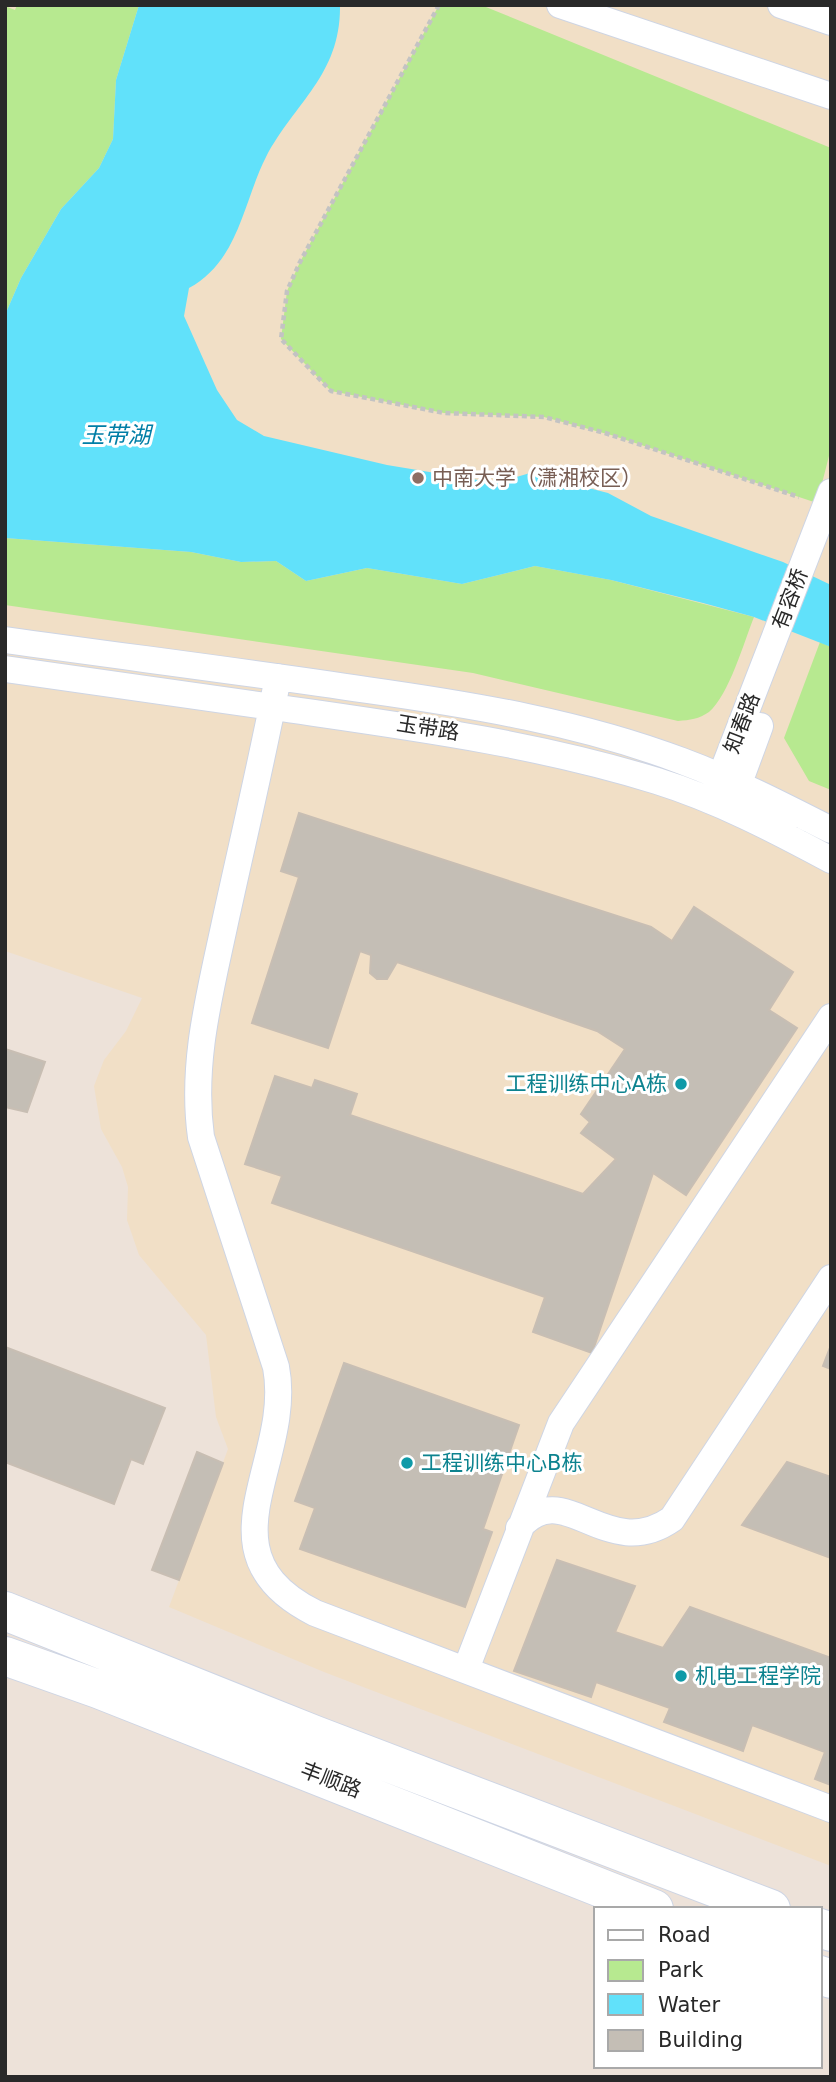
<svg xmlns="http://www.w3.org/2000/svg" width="836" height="2082" font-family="'DejaVu Sans','Noto Sans SC',sans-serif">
	<rect width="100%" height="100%" fill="#ede2d9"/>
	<path fill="#f1dfc6" d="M5,5H831V1866L324,1672L169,1607L228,1449L216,1417L206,1335L139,1255L127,1220L128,1187L122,1167L101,1129L94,1086L104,1060L126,1031L142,998L5,951Z"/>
	<path fill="#b7e990" d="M17,5H139L116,80L113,139L99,168L61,209L21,278L5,315V6L15,10Z
		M439,5H481L831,148V448L817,503L611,435L544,417L444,413L331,391L281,339L287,291L300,262Z
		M5,538L191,552L241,562L276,561L306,581L367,568L462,584L535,566L611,580L754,617C744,642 729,695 709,712C699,719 690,720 678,721L473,673L5,605Z
		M820,642L831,647V790L809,781L784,738Z"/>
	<path fill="#61e1fa" d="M139,5H340C341,75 295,102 266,157C243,202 239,261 189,288L184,316L217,390L237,420L264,436L387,465L496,483L530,473L608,493L651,516L783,562L831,585V647L754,617L703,603L611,580L535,566L462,584L367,568L306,581L276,561L241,562L191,552L5,538V315L21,278L61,209L99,168L113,139L116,80Z"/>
	<path fill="#c4beb5" stroke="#c8beb3" stroke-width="2" d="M299,813L651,927L672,941L694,907L793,972L769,1010L797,1028L686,1195L653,1173L592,1353L533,1332L545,1297L272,1203L282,1176L245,1164L275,1076L312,1088L315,1080L357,1094L350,1115L583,1194L616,1159L581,1133L590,1122L581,1114L625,1049L597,1031L397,962L387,979H377L370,973L371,955L360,951L328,1048L252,1023L299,877L281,871Z
		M5,1049L45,1062L27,1112L5,1107Z
		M831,1345V1369L823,1366Z
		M5,1347L165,1408L143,1464L131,1459L114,1504L5,1462Z
		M344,1363L519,1425L483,1529L492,1532L465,1607L300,1549L315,1508L295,1501Z
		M197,1452L223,1463L179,1580L152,1570Z
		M787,1462L831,1477V1558L742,1525Z
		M557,1560L635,1586L615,1632L663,1648L690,1607L831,1658V1785L815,1779L825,1752L752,1725L743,1751L664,1722L670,1708L596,1682L591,1697L514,1671Z"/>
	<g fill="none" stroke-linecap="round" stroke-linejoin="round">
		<defs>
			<path id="minor" d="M560,5L831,96
				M781,5L831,22
				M5,640C126,657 247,672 367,690C473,705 582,723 682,761C733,780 782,805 831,830
				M5,669C95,681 184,694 273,707C403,726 531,742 657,781C718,800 775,830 831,860
				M278,677C262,761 242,844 224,927C209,997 191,1065 201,1137L276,1367C294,1462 195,1553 315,1613L831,1809
				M714,794L831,492
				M732,802L760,726
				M519,1528C564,1474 606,1565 672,1519L831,1278
				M466,1669L561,1423L831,1017"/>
			<path id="secondary" d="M5,1611L315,1735L771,1909
				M5,1656L98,1689L654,1909
				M820,1928L831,1932
				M820,1975L831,1979"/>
		</defs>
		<use href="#minor" stroke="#ced5e4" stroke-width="28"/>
		<use href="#secondary" stroke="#ced5e4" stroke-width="40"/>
		<path stroke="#c3c3c3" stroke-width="4.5" stroke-dasharray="5 3.5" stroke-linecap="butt" d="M439,5L300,262L287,291L281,339L331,391L444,413L544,417L605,433L799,497"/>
		<use href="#minor" stroke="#fff" stroke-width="26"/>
		<use href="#secondary" stroke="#fff" stroke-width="38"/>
	</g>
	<circle fill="#8d6e63" stroke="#fff" stroke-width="2.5" cx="418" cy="478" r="7"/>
	<g fill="#0f9aa8" stroke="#fff" stroke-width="2.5">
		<circle cx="681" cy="1084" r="7"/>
		<circle cx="407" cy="1463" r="7"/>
		<circle cx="681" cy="1676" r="7"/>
	</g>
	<g text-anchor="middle" stroke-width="6" stroke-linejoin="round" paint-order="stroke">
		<g font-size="21" fill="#785e54" stroke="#fff" text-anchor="start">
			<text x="432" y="485">中南大学（潇湘校区）</text>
		</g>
		<g font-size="21" fill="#292929" stroke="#fff">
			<text transform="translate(790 599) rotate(-69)" y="7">有容桥</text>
			<text transform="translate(742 723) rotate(-69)" y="7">知春路</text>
			<text transform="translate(428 728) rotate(9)" y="7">玉带路</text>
			<text transform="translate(331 1780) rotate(21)" y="7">丰顺路</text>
		</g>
		<g font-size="21" fill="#0d838f" stroke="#fff" text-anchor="start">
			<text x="667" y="1091" text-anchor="end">工程训练中心A栋</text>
			<text x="421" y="1470">工程训练中心B栋</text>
			<text x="695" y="1683">机电工程学院</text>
		</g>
		<g font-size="23" font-style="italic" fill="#007ea6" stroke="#fff">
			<text x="116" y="443">玉带湖</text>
		</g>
	</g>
	<rect width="836" height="2082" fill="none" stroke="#292929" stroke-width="14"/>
	<rect x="594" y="1907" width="228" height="161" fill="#ffffff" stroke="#a9a9a9" stroke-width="2"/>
	<rect x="608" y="1930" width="35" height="10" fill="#ffffff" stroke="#a9a9a9" stroke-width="2"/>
	<text x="658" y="1942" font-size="21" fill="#292929">Road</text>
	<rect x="608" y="1960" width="35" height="21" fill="#b7e990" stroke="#a9a9a9" stroke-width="2"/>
	<text x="658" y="1977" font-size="21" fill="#292929">Park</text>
	<rect x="608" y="1994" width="35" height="21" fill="#61e1fa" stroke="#a9a9a9" stroke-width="2"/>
	<text x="658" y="2012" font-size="21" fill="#292929">Water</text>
	<rect x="608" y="2030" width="35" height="21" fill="#c4beb5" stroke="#a9a9a9" stroke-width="2"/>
	<text x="658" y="2047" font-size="21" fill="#292929">Building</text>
</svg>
